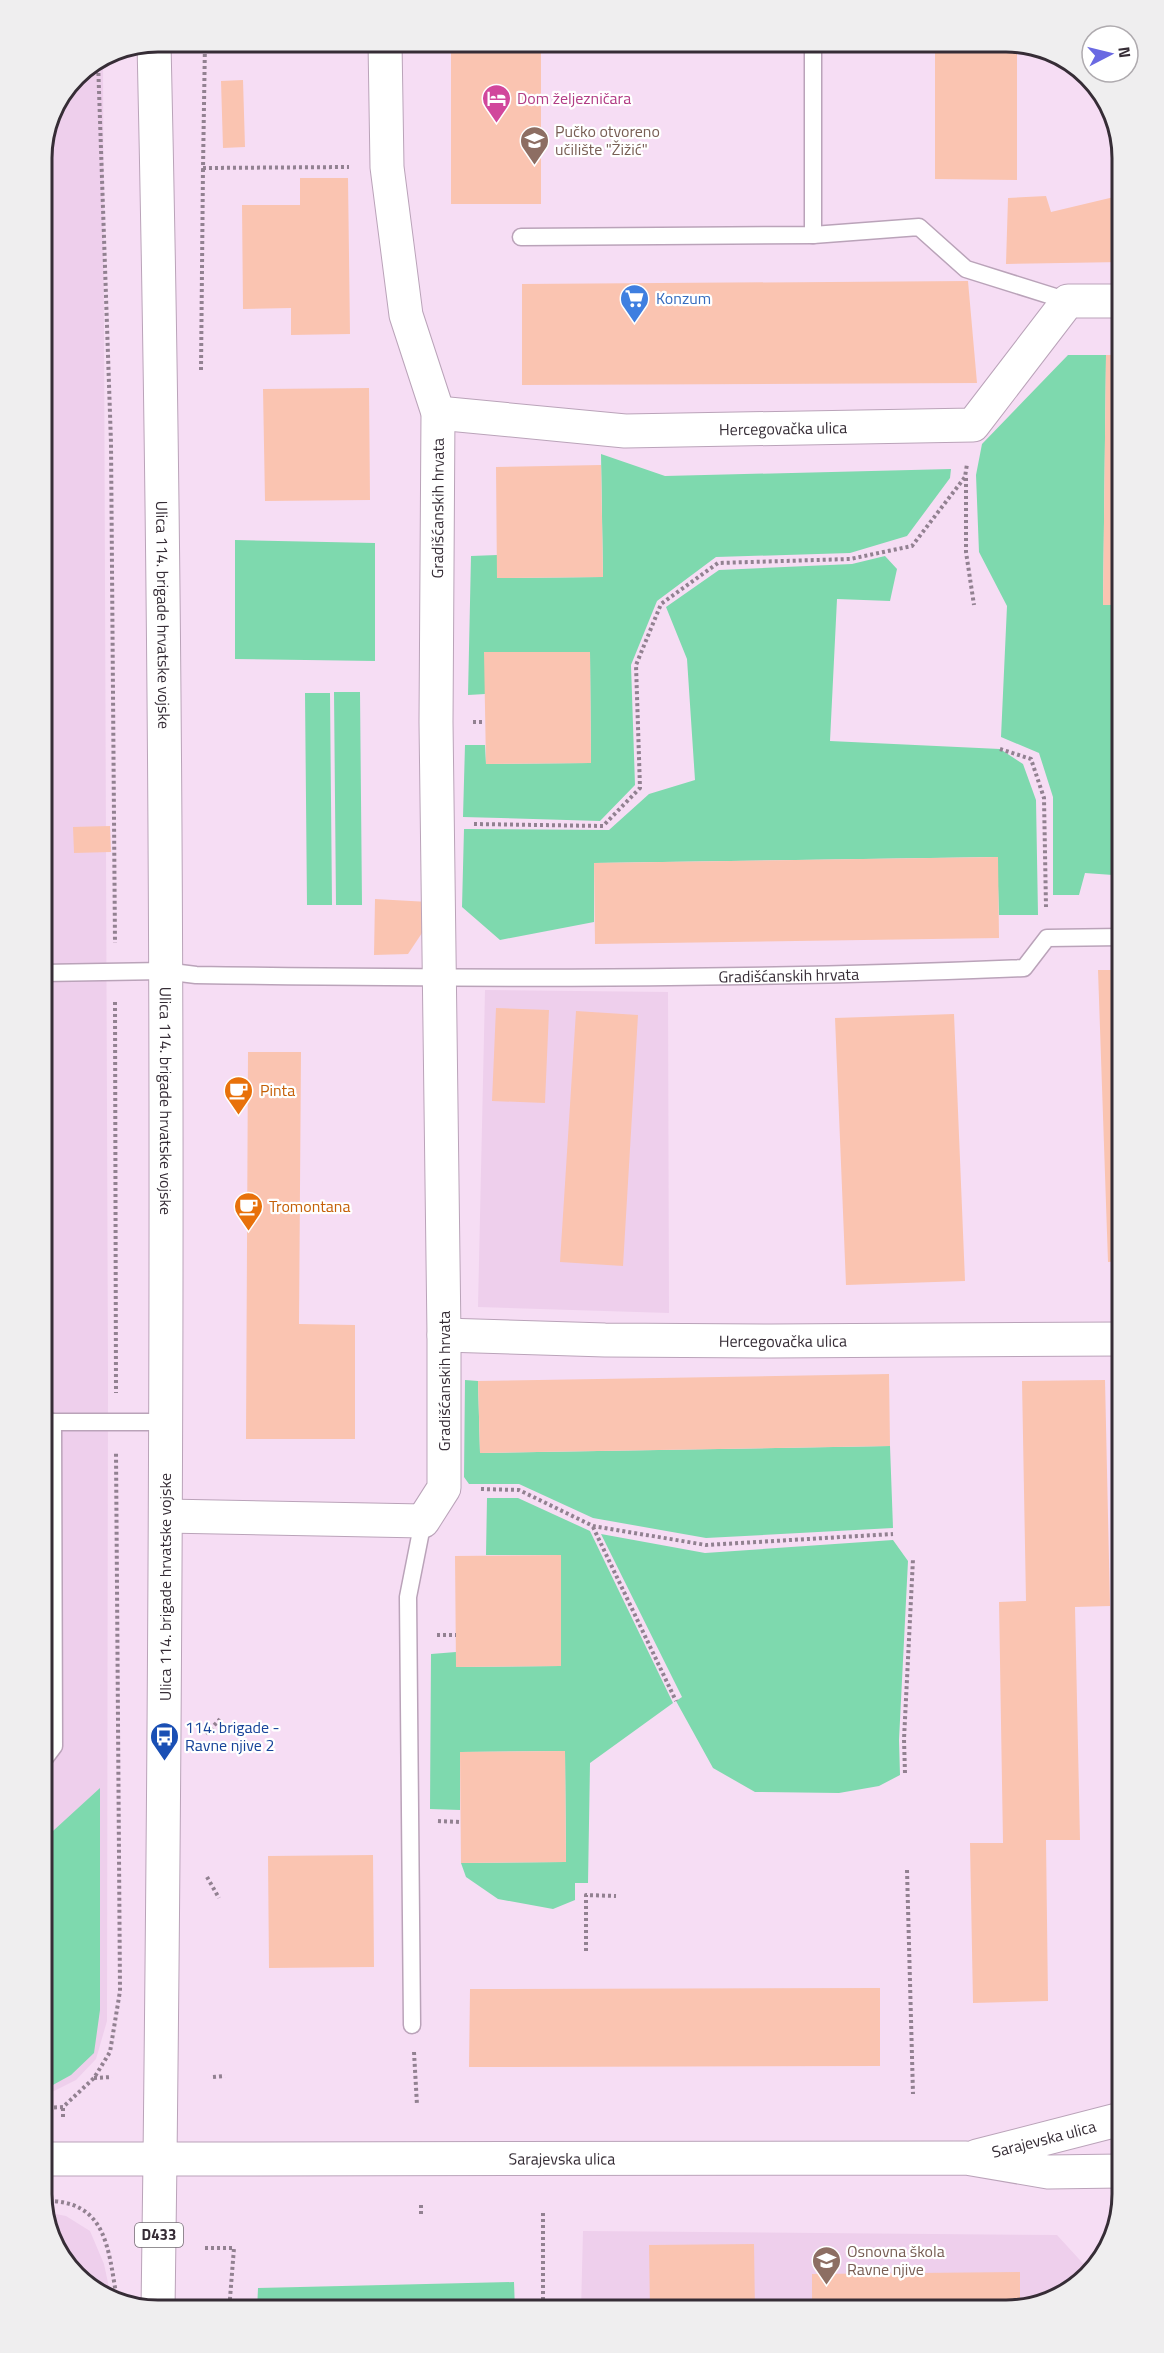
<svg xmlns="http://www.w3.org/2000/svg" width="1164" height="2353" font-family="'Titillium Web',sans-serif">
	<rect width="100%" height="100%" fill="#f6ddf4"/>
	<path fill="#eecfec" d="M103,58L108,1377L107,2021L96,2059L76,2080L54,2091L42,2094V151L51,114L76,76Z
		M485,990L668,992L669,1313L478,1307Z
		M45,2212L66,2216L90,2231L104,2264L111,2297L93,2291L51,2239Z
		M583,2231L1057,2235L1089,2270L1050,2302L1006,2311H581Z"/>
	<path fill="#7ed9ae" d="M1068,355H1106L1103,605H1115L1113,875L1085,873L1079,895H1053V797L1039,753L1001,737L1007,606L979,552L976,475L982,444Z
		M601,454L665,476L951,469L950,478L907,536L850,553L716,557L657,601L631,665L635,785L600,821L463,817L465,745H485L486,764L591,763L590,652H485V694L468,695L471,556L497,555L498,578L603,577Z
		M235,540L375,543V661L235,659Z
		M885,556L897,569L890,601L837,599L830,741L1000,749L1023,764L1036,800L1038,915H999L997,857L594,863V922L500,940L462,907L464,829L609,830L649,794L695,780L687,659L666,607L719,570L852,564Z
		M334,692H360L362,905H336Z
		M305,693H330L332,905H307Z
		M465,1380L478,1381L480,1453L890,1446L893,1528L706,1538L593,1518L519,1484H469L464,1477Z
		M487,1498H518L590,1531L673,1703L590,1763L588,1883H575V1900L553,1909L498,1899L466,1877L461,1863L566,1862L565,1751L460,1752V1810L430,1809L431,1654L456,1652L457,1667L561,1666L560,1555H486Z
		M601,1534L705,1553L893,1540L908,1561L899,1740L900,1775L879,1786L839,1793L755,1792L713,1768L676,1701L682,1697Z
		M100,1788V2010L94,2053L71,2075L42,2091V1841Z
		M514,2282L515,2311H257L258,2288Z"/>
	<path fill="#fac4b1" d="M451,42H541V204H451Z
		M935,42L1017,44V180L935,179Z
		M243,80L245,147L223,148L221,81Z
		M1114,123L1122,158V262L1006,264L1008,198L1046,196L1051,212L1114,197Z
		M300,178H348L350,334L291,335V308L243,309L242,205H300Z
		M968,281L977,383L522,385V284Z
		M1106,355H1122V912H1112L1115,605H1103Z
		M369,388L370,500L265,501L263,389Z
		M601,465L603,577L497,578L496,467Z
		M484,652H590L591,763L486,764Z
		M110,826L111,852L74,853L73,827Z
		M998,857L999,938L595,944L594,863Z
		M375,899L429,902L428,924L408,954L374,955Z
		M1098,970H1122V1261L1108,1262Z
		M496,1008L549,1010L545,1103L492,1101Z
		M576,1011L638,1015L623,1266L560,1262Z
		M954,1014L965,1281L846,1285L835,1018Z
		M248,1052H301L299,1324L355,1325V1439H246Z
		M889,1374L890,1446L480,1453L478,1381Z
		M1105,1380L1110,1606L1075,1607L1080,1840H1046L1048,2001L973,2003L970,1843H1003L999,1602L1026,1601L1022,1381Z
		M561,1555V1666L456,1667L455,1556Z
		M565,1751L566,1862L461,1863L460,1752Z
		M373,1855L374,1967L269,1968L268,1856Z
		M880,1988V2066L469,2067L470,1989Z
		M754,2244L755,2311H650L649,2245Z
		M1020,2272V2308L1006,2311H812V2274Z"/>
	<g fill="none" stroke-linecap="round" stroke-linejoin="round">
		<defs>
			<g id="lane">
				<path d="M813,235V42"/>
				<path d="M521,237L813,235L919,227L966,269L1068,301"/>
				<path id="s1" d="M42,973L164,971L196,975C472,979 749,980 1024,968L1047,938L1122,937"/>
				<path d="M44,1422H166"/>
				<path d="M42,1762L54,1746L53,1422"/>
				<path d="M412,2025L408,1597L423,1521"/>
			</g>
			<g id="street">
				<path id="s2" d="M154,43C170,748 168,1454 160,2159L966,2158L1048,2172L1121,2171"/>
				<path id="s3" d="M438,413L625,431L973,425L1068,301H1122"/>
				<path id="s4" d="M444,1335L605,1340L771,1341L1122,1339"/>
				<path id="s5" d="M166,1516L423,1521L444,1488V1335L436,722L438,413L406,315L387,167L385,42"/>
				<path id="s6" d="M977,2156L1121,2119"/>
			</g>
			<path id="primary" d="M42,2159H160L158,2311"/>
		</defs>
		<use href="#lane" stroke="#baa3b9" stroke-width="19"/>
		<use href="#street" stroke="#baa3b9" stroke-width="35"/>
		<use href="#primary" stroke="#baa3b9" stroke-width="35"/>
		<path stroke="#928191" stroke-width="4" stroke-dasharray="3 3" stroke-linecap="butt" d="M205,42L203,168L349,167
			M98,61L111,443L115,943
			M201,370L203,168
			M966,478V552L974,605
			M473,722H485
			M1000,749L1031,759L1044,798L1046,907
			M474,824L603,826L640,788L636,665L661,604L718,563L850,559L912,546L965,477L967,464
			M115,1002L116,1393
			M481,1489L519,1490L593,1526L706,1545L893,1534
			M593,1527L676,1701
			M437,1635H456
			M206,1734L220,1719
			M905,1773L904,1739L913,1559
			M438,1821L461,1822
			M907,1870L913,2094
			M207,1877L219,1898
			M586,1951V1895L616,1896
			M414,2052L417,2105
			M213,2077L225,2076
			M94,2078L112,2077
			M42,2108L63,2107L94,2078L110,2052L120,1991L116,1452
			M63,2117V2107
			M43,2201C108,2199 108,2250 117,2299
			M421,2205V2214
			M543,2213V2311
			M205,2248H234L229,2311"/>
		<use href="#lane" stroke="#fff" stroke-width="16"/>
		<use href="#street" stroke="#fff" stroke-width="33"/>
		<use href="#primary" stroke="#fff" stroke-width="33"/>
	</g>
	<defs>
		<symbol id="hotel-pin" viewBox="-11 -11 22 30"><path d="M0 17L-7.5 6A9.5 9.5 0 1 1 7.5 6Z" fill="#d1479c" stroke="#fff"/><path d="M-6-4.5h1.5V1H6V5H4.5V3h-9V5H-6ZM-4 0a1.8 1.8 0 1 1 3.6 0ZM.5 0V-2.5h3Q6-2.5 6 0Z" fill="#fff"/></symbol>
		<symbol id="university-pin" viewBox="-11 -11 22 30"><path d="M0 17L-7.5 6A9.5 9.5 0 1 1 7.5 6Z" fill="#8d6e63" stroke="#fff"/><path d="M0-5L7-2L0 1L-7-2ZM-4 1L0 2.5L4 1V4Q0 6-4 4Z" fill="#fff"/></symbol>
		<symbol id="supermarket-pin" viewBox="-11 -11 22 30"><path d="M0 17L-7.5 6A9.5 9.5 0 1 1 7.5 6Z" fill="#3f7fe0" stroke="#fff"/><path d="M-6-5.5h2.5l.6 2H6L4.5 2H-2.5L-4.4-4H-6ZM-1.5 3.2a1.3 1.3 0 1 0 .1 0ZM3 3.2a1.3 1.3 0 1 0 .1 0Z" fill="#fff"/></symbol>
		<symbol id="cafe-pin" viewBox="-11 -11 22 30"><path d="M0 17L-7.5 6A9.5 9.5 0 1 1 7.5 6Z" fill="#e8710a" stroke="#fff"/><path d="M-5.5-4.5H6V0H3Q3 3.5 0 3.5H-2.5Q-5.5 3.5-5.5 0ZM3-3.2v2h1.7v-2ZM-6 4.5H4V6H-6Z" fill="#fff"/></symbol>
		<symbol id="bus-pin" viewBox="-11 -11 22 30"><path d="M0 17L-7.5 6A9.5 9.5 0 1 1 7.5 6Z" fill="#1a4fb4" stroke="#fff"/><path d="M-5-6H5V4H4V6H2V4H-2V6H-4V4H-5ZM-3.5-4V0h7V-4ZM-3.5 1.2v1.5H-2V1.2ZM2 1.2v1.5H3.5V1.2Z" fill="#fff"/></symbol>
		<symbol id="school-pin" viewBox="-11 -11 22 30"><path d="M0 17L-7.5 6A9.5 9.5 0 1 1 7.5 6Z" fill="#8d6e63" stroke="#fff"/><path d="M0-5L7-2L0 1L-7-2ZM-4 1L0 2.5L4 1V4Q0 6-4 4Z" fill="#fff"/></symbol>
	</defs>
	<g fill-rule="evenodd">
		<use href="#hotel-pin" x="480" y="82" width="33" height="45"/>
		<use href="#university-pin" x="518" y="124" width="33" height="45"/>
		<use href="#supermarket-pin" x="618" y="282" width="33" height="45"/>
		<use href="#cafe-pin" x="222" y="1074" width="33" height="45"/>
		<use href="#cafe-pin" x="232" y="1190" width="33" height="45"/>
		<use href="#bus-pin" x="148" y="1720" width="33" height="45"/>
		<use href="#school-pin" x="810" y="2244" width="33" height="45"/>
	</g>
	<g text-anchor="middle" stroke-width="4.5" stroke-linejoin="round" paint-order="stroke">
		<rect fill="#fff" stroke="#726c72" stroke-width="1.5" x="135" y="2223" width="48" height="24" rx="4.5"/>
		<g font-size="15" font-weight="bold" fill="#362d36">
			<text x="159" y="2240">D433</text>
		</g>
		<g font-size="16" fill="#b23c85" stroke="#fff" text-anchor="start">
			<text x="517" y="104">Dom željezničara</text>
		</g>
		<g font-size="16" fill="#785e54" stroke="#fff" text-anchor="start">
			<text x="555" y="137">Pučko otvoreno<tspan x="555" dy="18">učilište "Žižić"</tspan></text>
			<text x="847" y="2257">Osnovna škola<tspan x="847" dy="18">Ravne njive</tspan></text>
		</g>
		<g font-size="16" fill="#366cbe" stroke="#fff" text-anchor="start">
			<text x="656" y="304">Konzum</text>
		</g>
		<g font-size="16" fill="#362d36" stroke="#fff">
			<text dy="6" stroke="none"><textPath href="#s3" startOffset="346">Hercegovačka ulica</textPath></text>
			<text dy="6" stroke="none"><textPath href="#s5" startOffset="1276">Gradišćanskih hrvata</textPath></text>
			<text dy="6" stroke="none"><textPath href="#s2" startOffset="572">Ulica 114. brigade hrvatske vojske</textPath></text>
			<text dy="6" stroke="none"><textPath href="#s1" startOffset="747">Gradišćanskih hrvata</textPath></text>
			<text dy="6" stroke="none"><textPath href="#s2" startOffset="1058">Ulica 114. brigade hrvatske vojske</textPath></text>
			<text dy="6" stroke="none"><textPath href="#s4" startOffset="339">Hercegovačka ulica</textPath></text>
			<text transform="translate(444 1381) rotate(-90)" y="6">Gradišćanskih hrvata</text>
			<text transform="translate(165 1587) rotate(-90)" y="6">Ulica 114. brigade hrvatske vojske</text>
			<text dy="6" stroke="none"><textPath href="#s6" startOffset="69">Sarajevska ulica</textPath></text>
			<text dy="6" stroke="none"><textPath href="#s2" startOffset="2518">Sarajevska ulica</textPath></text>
		</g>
		<g font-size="16" fill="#c56008" stroke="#fff" text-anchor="start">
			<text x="260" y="1096">Pinta</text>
			<text x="269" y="1212">Tromontana</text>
		</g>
		<g font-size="16" fill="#164399" stroke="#fff" text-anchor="start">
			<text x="185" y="1733">114. brigade -<tspan x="185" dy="18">Ravne njive 2</tspan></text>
		</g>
	</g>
	<path d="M0 0H1164V2353H0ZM158 52H1006A106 106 0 0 1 1112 158V2194A106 106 0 0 1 1006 2300H158A106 106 0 0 1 52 2194V158A106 106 0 0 1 158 52Z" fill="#efeeef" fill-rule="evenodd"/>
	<path fill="none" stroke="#362d36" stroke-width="3" d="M158 52H1006A106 106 0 0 1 1112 158V2194A106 106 0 0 1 1006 2300H158A106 106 0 0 1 52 2194V158A106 106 0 0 1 158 52Z"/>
	<g transform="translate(1110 54) rotate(83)"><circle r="28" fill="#ffffff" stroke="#afabaf" stroke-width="1.5"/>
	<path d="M0-4.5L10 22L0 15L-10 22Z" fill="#6a69e2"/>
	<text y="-9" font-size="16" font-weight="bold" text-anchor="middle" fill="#362d36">N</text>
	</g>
</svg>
